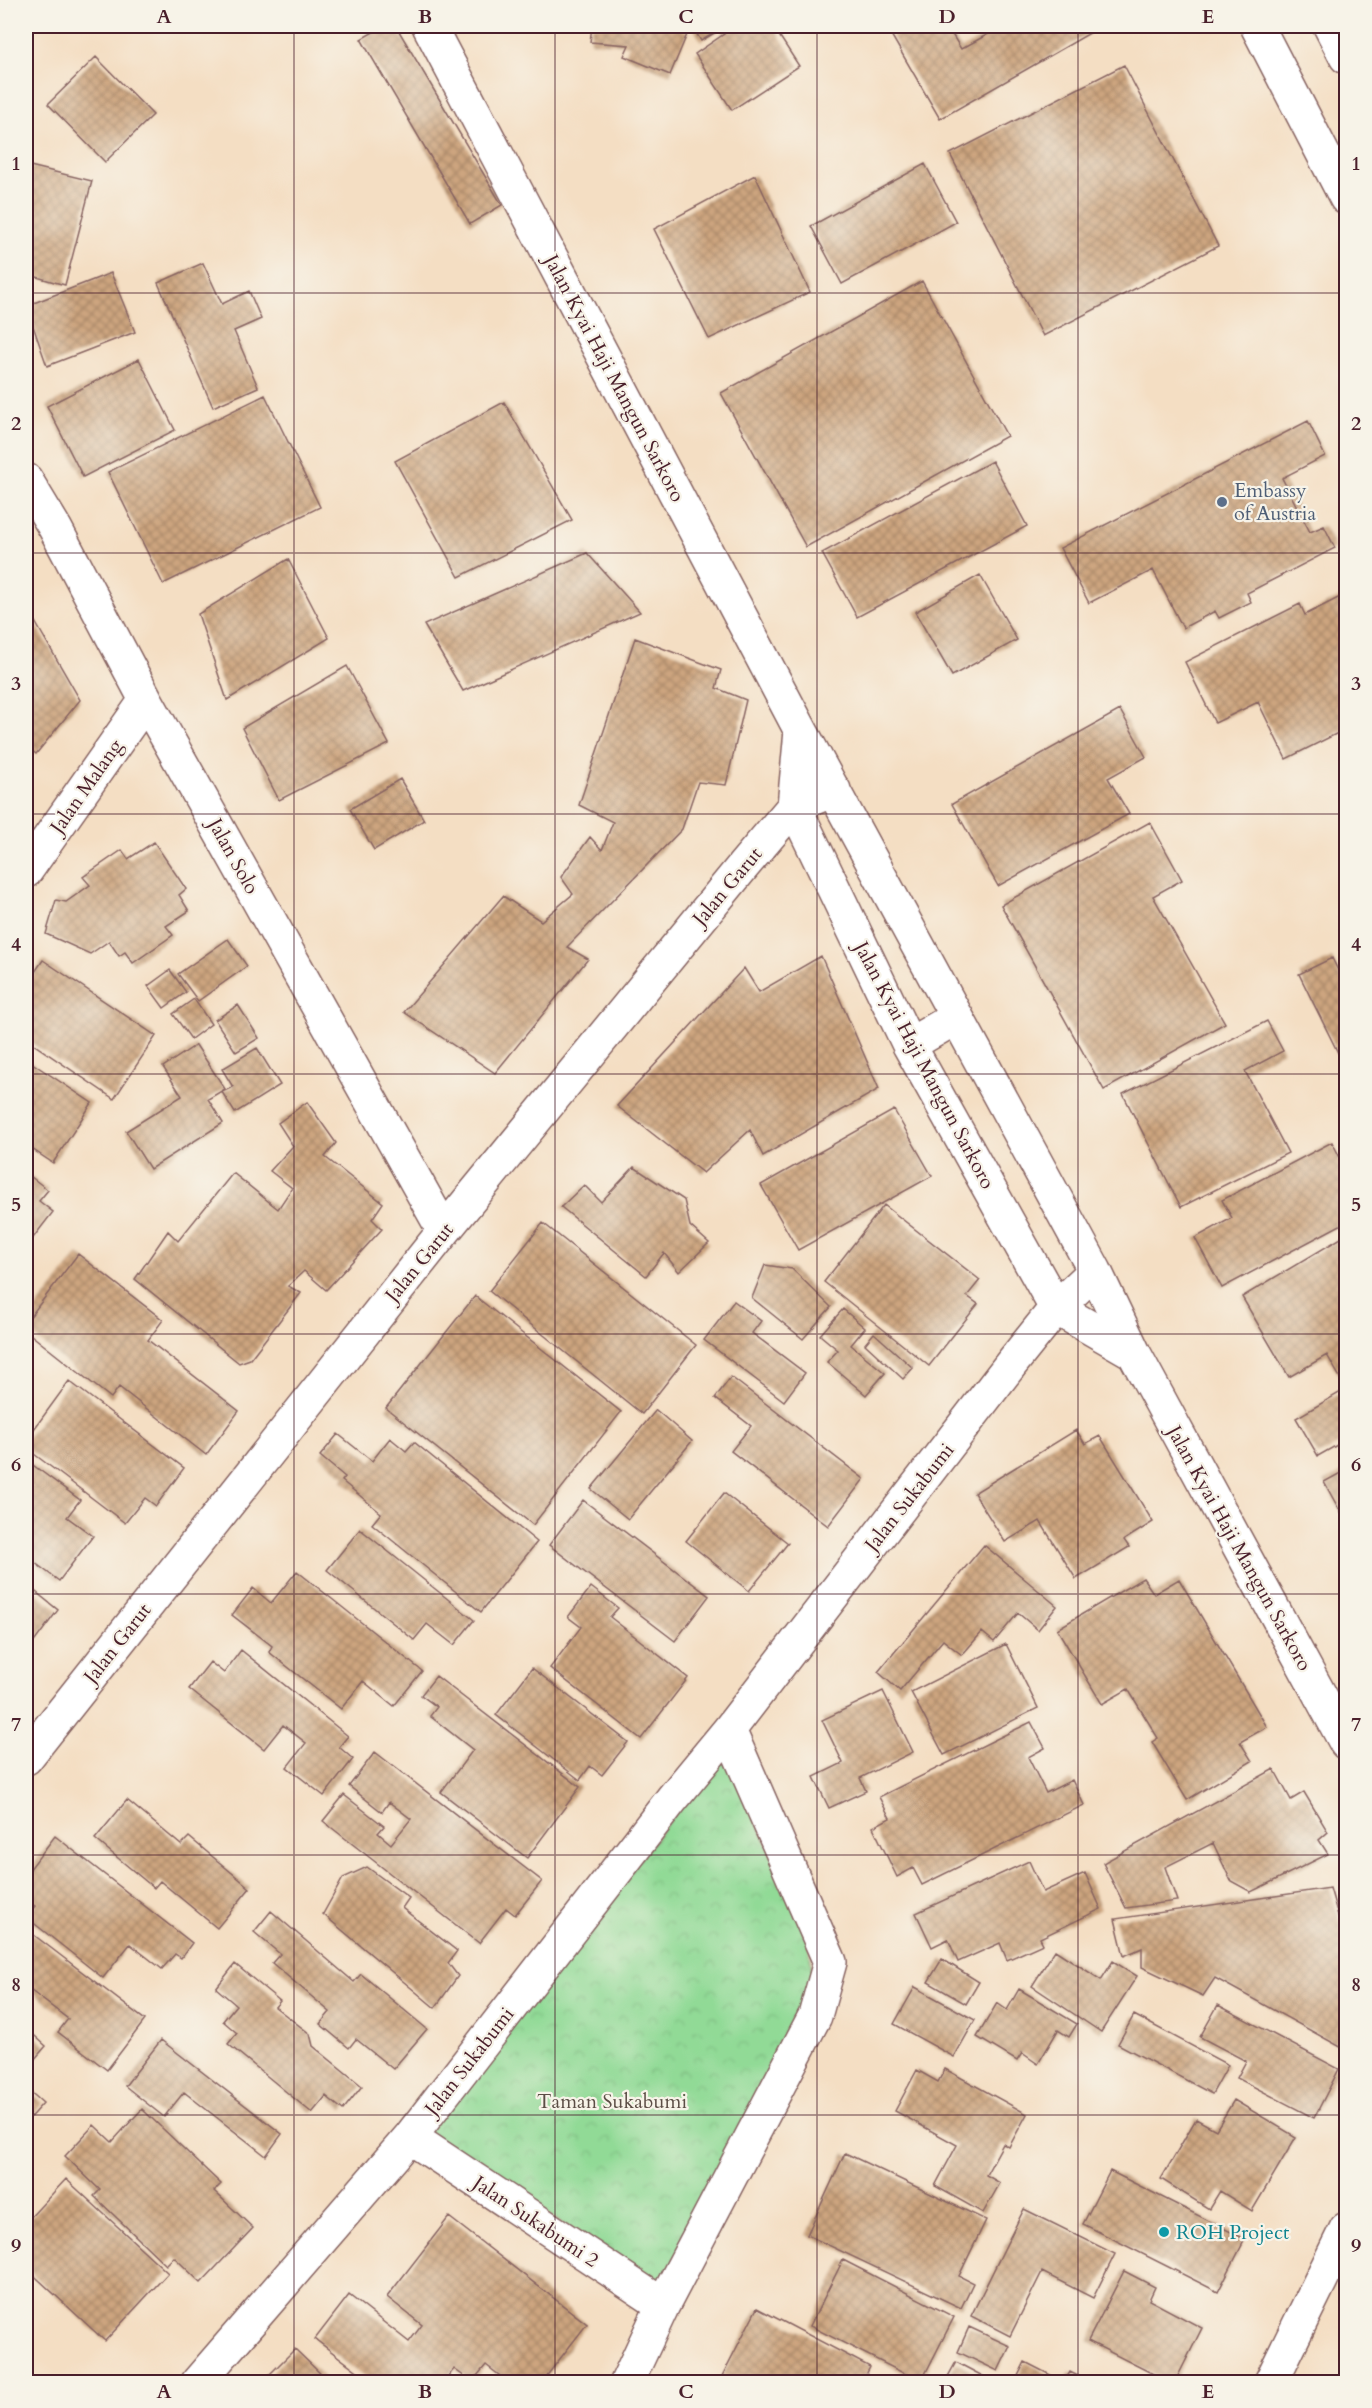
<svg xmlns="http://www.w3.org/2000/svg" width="1372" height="2408" font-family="Cardo,serif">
	<defs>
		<pattern id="park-crowns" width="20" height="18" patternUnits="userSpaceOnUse" patternTransform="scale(1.5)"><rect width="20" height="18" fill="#91da96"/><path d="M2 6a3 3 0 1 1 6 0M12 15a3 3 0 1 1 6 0" fill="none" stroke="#7fbb81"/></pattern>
		<pattern id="building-cross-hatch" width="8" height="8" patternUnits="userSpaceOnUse" patternTransform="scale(1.5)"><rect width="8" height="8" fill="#cda57f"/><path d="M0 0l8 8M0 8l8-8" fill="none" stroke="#a88668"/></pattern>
	</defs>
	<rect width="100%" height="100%" fill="#f7f3e8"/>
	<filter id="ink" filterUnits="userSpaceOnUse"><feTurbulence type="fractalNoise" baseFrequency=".0167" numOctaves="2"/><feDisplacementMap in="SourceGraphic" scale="12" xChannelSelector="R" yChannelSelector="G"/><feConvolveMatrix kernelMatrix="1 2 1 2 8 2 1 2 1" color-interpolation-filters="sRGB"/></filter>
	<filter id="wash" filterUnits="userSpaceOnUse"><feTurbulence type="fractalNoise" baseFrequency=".008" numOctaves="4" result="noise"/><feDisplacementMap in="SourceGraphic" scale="24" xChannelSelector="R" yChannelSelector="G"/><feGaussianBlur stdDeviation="1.35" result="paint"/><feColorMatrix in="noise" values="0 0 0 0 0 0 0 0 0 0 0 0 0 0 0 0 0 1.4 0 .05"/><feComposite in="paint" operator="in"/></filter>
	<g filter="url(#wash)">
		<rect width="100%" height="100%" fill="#f4dec3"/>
		<path fill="url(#park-crowns)" stroke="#6e7c60" stroke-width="1.5" d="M723,1752L808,1927L813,1990L659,2289L426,2132Z"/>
		<g id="blocks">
			<path fill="url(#building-cross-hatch)" d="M384,26H396L502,205L470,224L361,39Z
				M592,26H672L688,32L670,75L624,56L629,45L590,42Z
				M692,26H773L799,66L732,110L695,54L724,34L721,29L701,41Z
				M886,26H947L961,49L1003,26H1102L940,119Z
				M96,57L153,115L105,162L48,104Z
				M1124,65L1218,246L1043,336L950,154Z
				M925,164L956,222L842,284L811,226Z
				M26,165L92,181L65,285L26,274Z
				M755,175L810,292L709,339L654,229Z
				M203,263L222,304L249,291L261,319L234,331L258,387L213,407L158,283Z
				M111,273L135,332L47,366L26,306Z
				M922,281L1007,436L806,547L721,393Z
				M139,359L175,430L83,477L47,406Z
				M265,395L320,507L163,584L108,472Z
				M504,402L572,520L459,577L395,461Z
				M1308,421L1325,456L1282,478L1310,532L1324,526L1335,548L1247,593L1251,602L1219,618L1215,611L1183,628L1153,570L1089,603L1060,548Z
				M992,461L1027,526L857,617L822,553Z
				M587,553L640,612L463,691L424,625Z
				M288,559L329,638L227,700L198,614Z
				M980,575L1017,640L952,676L915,612Z
				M1346,594V729L1286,759L1258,702L1215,723L1185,662L1300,604L1305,615Z
				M26,606L80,700L36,754L26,746Z
				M635,638L721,670L716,688L746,700L726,785L698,782L682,829L567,947L588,959L495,1073L404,1012L503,896L541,921L573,894L561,877L590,837L602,850L613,822L579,805Z
				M347,666L389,744L279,800L242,728Z
				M1120,710L1146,757L1108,778L1129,814L998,886L952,804Z
				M400,779L424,820L374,850L350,809Z
				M1150,822L1182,880L1153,896L1225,1023L1104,1090L1001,905Z
				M154,842L186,889L179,895L189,911L166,926L173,935L133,963L125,952L119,956L109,941L90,954L46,934L56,900L66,902L90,885L83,877L122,850L128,859Z
				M228,939L247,966L198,1001L178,974Z
				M821,956L879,1089L763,1156L750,1130L703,1173L617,1106L744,968L759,992Z
				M1332,958L1346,987V1069L1299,974Z
				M43,960L156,1036L114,1099L26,1039V985Z
				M170,970L186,992L164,1008L148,986Z
				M194,999L211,1024L191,1039L173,1014Z
				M238,1005L259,1038L236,1052L215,1020Z
				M1267,1021L1283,1051L1245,1071L1288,1153L1181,1207L1123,1094Z
				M196,1045L225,1089L208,1099L223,1123L150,1169L126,1131L182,1096L163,1067Z
				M257,1048L280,1085L235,1113L222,1092L233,1087L222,1069Z
				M26,1059L92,1103L53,1163L26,1145Z
				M307,1102L336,1143L325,1157L383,1203L372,1219L382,1229L326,1290L304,1271L288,1286L301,1293L250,1359L239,1363L135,1279L168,1231L178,1241L233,1173L278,1209L292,1188L270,1171L293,1146L278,1123Z
				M894,1110L932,1176L798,1250L761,1185Z
				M1332,1142L1346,1169V1222L1222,1288L1195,1238L1232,1218L1222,1200Z
				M634,1167L684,1200L690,1226L709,1243L679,1272L664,1253L646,1276L561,1207L584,1185L601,1202Z
				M26,1173L48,1190L39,1201L53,1212L26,1247Z
				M884,1205L980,1280L967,1296L978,1304L929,1366L824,1282Z
				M543,1223L696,1345L642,1414L489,1291Z
				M1346,1235V1388L1327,1355L1289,1377L1242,1297Z
				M78,1254L163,1320L148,1340L239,1411L206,1455L119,1387L111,1398L26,1331V1322Z
				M765,1265L792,1269L831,1307L803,1339L752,1298Z
				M475,1296L621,1412L533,1525L386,1408Z
				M734,1301L761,1321L752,1333L805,1373L784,1401L704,1340Z
				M843,1309L865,1328L851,1345L885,1373L866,1395L827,1362L838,1350L820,1335Z
				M874,1333L913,1368L903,1379L865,1344Z
				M731,1377L864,1479L828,1526L731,1451L751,1426L715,1398Z
				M69,1381L184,1468L156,1506L145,1498L125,1523L26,1448V1440Z
				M1346,1389V1440L1318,1456L1296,1418Z
				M656,1410L692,1441L628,1519L591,1489Z
				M1076,1430L1085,1444L1100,1436L1153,1522L1124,1540L1129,1547L1076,1579L1040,1521L1005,1542L974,1493Z
				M338,1434L372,1461L390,1438L406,1451L414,1442L537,1542L481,1612L372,1524L381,1513L342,1481L345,1477L320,1456Z
				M26,1460L80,1500L67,1517L93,1536L59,1581L26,1556Z
				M1346,1470V1522L1324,1482Z
				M724,1493L788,1543L749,1591L686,1541Z
				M583,1500L709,1596L675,1641L549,1545Z
				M360,1529L474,1620L454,1645L427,1624L414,1640L327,1570Z
				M984,1545L1057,1606L1038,1630L1018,1613L994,1642L982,1632L962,1655L943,1640L900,1691L878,1672Z
				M297,1571L422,1671L394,1706L363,1681L341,1709L269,1652L272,1646L232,1615L253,1588L271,1603Z
				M1143,1578L1154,1594L1179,1579L1267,1727L1240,1742L1252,1761L1187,1800L1152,1742L1158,1738L1128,1689L1102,1704L1057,1629Z
				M26,1584L58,1610L26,1653Z
				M591,1587L618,1608L610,1617L688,1678L641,1739L550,1668L581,1627L568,1617Z
				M1006,1644L1038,1708L944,1755L911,1692Z
				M241,1650L348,1736L339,1747L353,1759L324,1796L287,1767L306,1743L283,1725L264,1749L189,1689L210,1662L224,1673Z
				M532,1668L628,1742L602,1775L590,1766L580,1780L496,1715Z
				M436,1676L580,1787L527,1858L441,1792L473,1750L430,1716L437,1707L421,1695Z
				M883,1691L913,1752L860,1778L866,1791L829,1808L814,1777L843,1763L822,1720Z
				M1031,1722L1045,1748L1028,1757L1046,1793L1072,1780L1084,1805L922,1885L913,1868L897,1877L873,1827L890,1818L879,1797Z
				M375,1752L542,1881L515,1915L506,1908L479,1943L323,1821L344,1795L384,1826L378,1833L391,1844L411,1819L389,1802L382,1812L349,1786Z
				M1274,1769L1291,1800L1304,1792L1328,1832L1319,1840L1328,1854L1251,1892L1231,1881L1213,1843L1165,1867L1177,1901L1126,1908L1103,1863Z
				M127,1800L181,1845L189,1837L250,1888L217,1928L160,1881L154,1888L95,1839Z
				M55,1836L192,1943L181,1958L175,1954L162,1969L130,1944L103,1978L26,1917L35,1906L26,1899V1874Z
				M1029,1861L1043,1892L1085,1873L1101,1909L1040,1938L1043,1944L1007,1960L1000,1943L958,1962L948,1939L932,1947L916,1913Z
				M367,1867L409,1898L402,1908L457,1951L448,1963L458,1976L435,2008L323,1914L343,1878Z
				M1330,1888L1346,1943V2050L1215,1978L1203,1996L1142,1967V1948L1124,1956L1115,1919Z
				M271,1911L354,1982L361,1974L427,2029L393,2069L356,2039L349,2048L320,2024L330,2012L272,1963L280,1954L254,1932Z
				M26,1929L145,2020L107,2070L58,2032L68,2019L26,1987Z
				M1055,1950L1101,1980L1113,1961L1137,1976L1101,2032L1032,1986Z
				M942,1959L979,1982L966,2004L928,1982Z
				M235,1964L280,2001L275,2007L310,2034L313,2046L362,2086L343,2110L326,2096L312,2113L228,2044L237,2033L223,2021L236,2005L216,1988Z
				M915,1987L975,2020L954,2057L894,2024Z
				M1019,1989L1077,2024L1069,2037L1058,2030L1038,2064L1022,2053L1017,2061L977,2037L997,2003L1007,2010Z
				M1218,2005L1339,2069L1314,2118L1237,2078L1246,2061L1200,2037Z
				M1134,2015L1228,2065L1212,2094L1118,2044Z
				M26,2028L46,2046L26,2069Z
				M161,2040L282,2134L266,2156L184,2092L164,2117L125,2086Z
				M945,2069L1027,2114L1009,2147L1003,2144L986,2175L1000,2183L983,2213L935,2186L957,2145L895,2111L917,2070L938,2082Z
				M26,2088L43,2103L26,2122Z
				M1234,2100L1296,2137L1252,2211L1220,2191L1209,2209L1161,2179L1196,2119L1216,2130Z
				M142,2109L221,2184L214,2191L253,2228L201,2283L174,2257L166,2265L94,2196L100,2190L65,2156L94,2125L112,2142Z
				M845,2153L986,2220L959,2276L973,2283L961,2308L807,2235Z
				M1110,2171L1245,2239L1218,2292L1083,2224Z
				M66,2179L168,2273L105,2341L26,2268V2222Z
				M1024,2209L1115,2254L1093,2298L1042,2272L1010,2336L971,2316Z
				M449,2217L587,2324L542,2382H508L486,2365L472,2382L454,2369L444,2382H372L315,2339L349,2295L409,2342L422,2325L387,2297Z
				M843,2260L954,2317L921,2382L810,2326Z
				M1124,2271L1155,2287L1149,2300L1202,2328L1175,2382H1169L1088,2341Z
				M757,2308L870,2367L862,2382H719Z
				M969,2327L1010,2346L998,2371L958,2352Z
				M295,2349L329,2382H262Z
				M956,2362L994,2382H945Z
				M1025,2362L1064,2382L1070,2372L1090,2382H1015Z"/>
		</g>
	</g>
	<g filter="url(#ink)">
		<use href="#blocks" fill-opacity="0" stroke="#866260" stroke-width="1.5"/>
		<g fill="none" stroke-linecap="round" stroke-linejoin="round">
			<defs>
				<path id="minor" d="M429,26L801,731L1095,1271L1134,1353L1346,1743
					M26,480L55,528L146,700L444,1231
					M801,731L794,806L909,1045L1056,1308L1134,1353
					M26,871L146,700
					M909,1045L957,1017
					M26,1758L444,1231L744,865L794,806L834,790
					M410,2137L663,2305
					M198,2382L410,2137L672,1799L729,1730L1011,1364L1056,1308L1095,1271
					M627,2382L663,2305L815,2016L830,1962L729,1730
					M1271,2382L1346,2229"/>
				<path id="major" d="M1257,26L1346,198
					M1330,26L1346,57"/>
			</defs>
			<use href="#minor" stroke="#866260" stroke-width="36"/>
			<use href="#major" stroke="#866260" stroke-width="36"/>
			<use href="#minor" stroke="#fff" stroke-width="33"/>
			<use href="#major" stroke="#fff" stroke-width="33"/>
		</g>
	</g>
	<path fill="none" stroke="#4a1f2b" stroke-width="1.5" stroke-opacity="0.55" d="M294,26V2382M555,26V2382M817,26V2382M1078,26V2382M26,293H1346M26,553H1346M26,814H1346M26,1074H1346M26,1334H1346M26,1594H1346M26,1855H1346M26,2115H1346"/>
	<circle fill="#5c6f8a" stroke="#f7f3e8" stroke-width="2" cx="1222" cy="502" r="6"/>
	<circle fill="#0f9aa8" stroke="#f7f3e8" stroke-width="2" cx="1164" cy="2232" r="6"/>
	<g text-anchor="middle" stroke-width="4.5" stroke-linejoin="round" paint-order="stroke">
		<g font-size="20" fill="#4a1f2b" stroke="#f7f3e8">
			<text transform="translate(615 378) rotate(62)" y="7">Jalan Kyai Haji Mangun Sarkoro</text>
			<text transform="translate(86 786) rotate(-55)" y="7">Jalan Malang</text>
			<text transform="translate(234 856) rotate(61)" y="7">Jalan Solo</text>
			<text transform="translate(727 886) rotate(-50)" y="7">Jalan Garut</text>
			<text transform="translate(925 1065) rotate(62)" y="7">Jalan Kyai Haji Mangun Sarkoro</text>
			<text transform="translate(419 1262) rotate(-51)" y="7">Jalan Garut</text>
			<text transform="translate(909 1497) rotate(-52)" y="7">Jalan Sukabumi</text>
			<text transform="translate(1240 1548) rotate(61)" y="7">Jalan Kyai Haji Mangun Sarkoro</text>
			<text transform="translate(117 1643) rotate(-52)" y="7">Jalan Garut</text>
			<text transform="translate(469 2061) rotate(-52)" y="7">Jalan Sukabumi</text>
			<text transform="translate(536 2221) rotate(34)" y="7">Jalan Sukabumi 2</text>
		</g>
		<g font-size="20" fill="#4e5e75" stroke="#f7f3e8" text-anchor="start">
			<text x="1234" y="497">Embassy<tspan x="1234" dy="23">of Austria</tspan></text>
		</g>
		<g font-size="20" fill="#5c4e46" stroke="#f7f3e8">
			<text x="612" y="2108">Taman Sukabumi</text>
		</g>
		<g font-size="20" fill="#0d838f" stroke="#f7f3e8" text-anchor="start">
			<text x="1176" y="2239">ROH Project</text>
		</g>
	</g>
	<rect width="1372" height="2408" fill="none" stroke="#f7f3e8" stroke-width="66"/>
	<rect x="33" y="33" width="1306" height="2342" fill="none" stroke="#4a1f2b" stroke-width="2"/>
	<g font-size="20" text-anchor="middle" font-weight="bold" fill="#4a1f2b">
		<text x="164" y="23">A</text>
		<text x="425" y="23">B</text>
		<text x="686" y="23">C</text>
		<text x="947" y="23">D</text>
		<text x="1208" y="23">E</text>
		<text x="16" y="170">1</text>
		<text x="1356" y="170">1</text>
		<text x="16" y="430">2</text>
		<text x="1356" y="430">2</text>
		<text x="16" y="690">3</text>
		<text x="1356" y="690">3</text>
		<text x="16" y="951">4</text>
		<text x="1356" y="951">4</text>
		<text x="16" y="1211">5</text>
		<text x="1356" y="1211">5</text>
		<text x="16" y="1471">6</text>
		<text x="1356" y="1471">6</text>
		<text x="16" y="1731">7</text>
		<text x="1356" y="1731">7</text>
		<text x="16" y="1991">8</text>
		<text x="1356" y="1991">8</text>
		<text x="16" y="2252">9</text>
		<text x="1356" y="2252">9</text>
		<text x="164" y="2398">A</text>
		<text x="425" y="2398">B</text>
		<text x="686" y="2398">C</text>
		<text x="947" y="2398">D</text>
		<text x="1208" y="2398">E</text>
	</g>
</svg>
